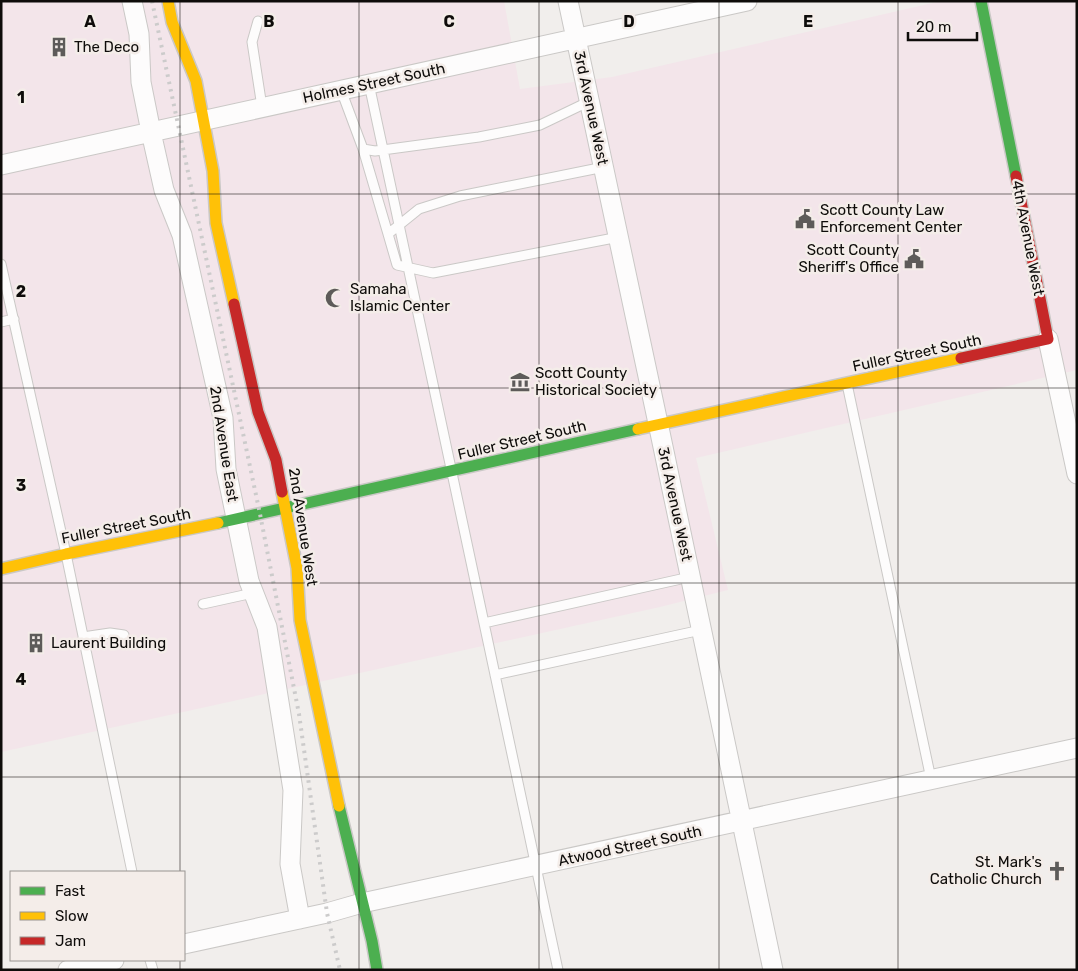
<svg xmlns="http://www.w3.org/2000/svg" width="1078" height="971" font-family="Rubik,sans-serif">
	<rect width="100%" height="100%" fill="#f1eeec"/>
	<path fill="#f3e5ea" d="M1,1H504L520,89L612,77L941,1H1077V370L696,458L728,590L660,607L1,752Z"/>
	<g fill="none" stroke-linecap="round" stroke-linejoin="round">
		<defs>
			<path id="lane" d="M258,21L252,42L262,107
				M369,84L558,970
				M341,90L363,149L375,151L479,137L540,125L590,101
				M363,149L388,234
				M604,167L460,196L419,209L388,234L397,265L433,273L619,237
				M1,264L66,554L132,872
				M1,322L14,319
				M847,384L931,779
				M203,604L253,593
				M484,623L690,577
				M83,637L110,633L124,635
				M495,675L701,630
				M150,960L153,970"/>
			<path id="street" d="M132,1L139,34L141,82L151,132L164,190L182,235L223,418L226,469L249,581L267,627L293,790L290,864L300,919
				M568,1L658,423L773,970
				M1,165L747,1
				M1048,339L1077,474
				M184,944L327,913L362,903L1077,748
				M68,970L114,960"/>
			<path id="fast" d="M981,1L1016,176
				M218,523L638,429
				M339,806L372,941L377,970"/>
			<path id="slow" d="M168,1L172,22L196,81L213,171L216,223L234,304
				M638,429L961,358
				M282,492L297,568L300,620L339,806
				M1,569L66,554L218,523"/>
			<path id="jam" d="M234,304L258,412L276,460L282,492
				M961,358L1048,339L1016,176"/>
		</defs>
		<use href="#lane" stroke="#cac8c6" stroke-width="11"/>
		<use href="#street" stroke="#cac8c6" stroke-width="21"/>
		<use href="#fast" stroke="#cac8c6" stroke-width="14"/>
		<use href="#slow" stroke="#cac8c6" stroke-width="14"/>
		<use href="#jam" stroke="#cac8c6" stroke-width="14"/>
		<use href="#lane" stroke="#fdfcfc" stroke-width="9"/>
		<use href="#street" stroke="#fdfcfc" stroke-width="19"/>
		<use href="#fast" stroke="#4caf50" stroke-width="11"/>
		<use href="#slow" stroke="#ffc107" stroke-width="11"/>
		<use href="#jam" stroke="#c62828" stroke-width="11"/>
		<path stroke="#cccbcb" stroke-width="4" stroke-dasharray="2.5 5" stroke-linecap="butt" d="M152,1L260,514L299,714L327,913L340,970"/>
	</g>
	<path fill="none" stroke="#0e0c0a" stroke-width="1" stroke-opacity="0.55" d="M180,1V872M359,1V970M539,1V970M719,1V970M898,1V970M1,194H1077M1,388H1077M1,583H1077M1,777H1077M180,960V970"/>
	<defs>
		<symbol id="building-bare" viewBox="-9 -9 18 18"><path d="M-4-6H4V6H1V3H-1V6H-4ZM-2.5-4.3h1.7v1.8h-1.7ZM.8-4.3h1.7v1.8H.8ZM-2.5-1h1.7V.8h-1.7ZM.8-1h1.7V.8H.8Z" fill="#5d5b59" stroke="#f4ede9" stroke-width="2.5" paint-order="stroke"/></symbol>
		<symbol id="civic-bare" viewBox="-9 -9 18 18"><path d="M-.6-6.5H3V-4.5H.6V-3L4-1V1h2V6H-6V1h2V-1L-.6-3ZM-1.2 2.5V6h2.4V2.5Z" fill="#5d5b59" stroke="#f4ede9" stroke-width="2.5" paint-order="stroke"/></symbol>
		<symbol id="mosque-bare" viewBox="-9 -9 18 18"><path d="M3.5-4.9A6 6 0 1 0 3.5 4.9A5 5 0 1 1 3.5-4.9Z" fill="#5d5b59" stroke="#f4ede9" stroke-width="2.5" paint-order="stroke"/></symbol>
		<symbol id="museum-bare" viewBox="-9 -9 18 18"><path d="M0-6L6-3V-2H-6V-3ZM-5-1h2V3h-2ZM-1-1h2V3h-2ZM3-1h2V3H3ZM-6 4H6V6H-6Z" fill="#5d5b59" stroke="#f4ede9" stroke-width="2.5" paint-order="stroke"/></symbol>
		<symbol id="church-bare" viewBox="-9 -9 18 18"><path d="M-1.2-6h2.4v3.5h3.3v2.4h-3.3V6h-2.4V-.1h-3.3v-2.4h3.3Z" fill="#5d5b59" stroke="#f4ede9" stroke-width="2.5" paint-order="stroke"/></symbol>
	</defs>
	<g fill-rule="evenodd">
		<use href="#building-bare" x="45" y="33" width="28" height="28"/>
		<use href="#civic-bare" x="791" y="205" width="28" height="28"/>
		<use href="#civic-bare" x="900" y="245" width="28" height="28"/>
		<use href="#mosque-bare" x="321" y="284" width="28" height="28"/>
		<use href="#museum-bare" x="506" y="368" width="28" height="28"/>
		<use href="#building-bare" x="22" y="629" width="28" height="28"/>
		<use href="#church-bare" x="1043" y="857" width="28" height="28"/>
	</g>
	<g text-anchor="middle" stroke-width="5" stroke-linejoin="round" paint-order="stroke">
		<g font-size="15" fill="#0e0c0a" stroke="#f4ede9" text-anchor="start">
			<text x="74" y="52">The Deco</text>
			<text x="820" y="215">Scott County Law<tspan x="820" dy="17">Enforcement Center</tspan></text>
			<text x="899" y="255" text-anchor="end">Scott County<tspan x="899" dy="17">Sheriff's Office</tspan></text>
			<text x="350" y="294">Samaha<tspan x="350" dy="17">Islamic Center</tspan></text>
			<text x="535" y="378">Scott County<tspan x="535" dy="17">Historical Society</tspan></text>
			<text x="51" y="648">Laurent Building</text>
			<text x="1042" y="867" text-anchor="end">St. Mark's<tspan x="1042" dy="17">Catholic Church</tspan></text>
		</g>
		<g font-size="15" fill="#0e0c0a" stroke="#f4ede9">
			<text transform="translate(374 83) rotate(-12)" y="5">Holmes Street South</text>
			<text transform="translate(591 108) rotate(78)" y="5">3rd Avenue West</text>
			<text transform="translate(1028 238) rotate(79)" y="5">4th Avenue West</text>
			<text transform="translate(917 353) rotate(-12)" y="5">Fuller Street South</text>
			<text transform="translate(522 440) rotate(-13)" y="5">Fuller Street South</text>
			<text transform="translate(224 444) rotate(81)" y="5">2nd Avenue East</text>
			<text transform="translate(675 504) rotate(78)" y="5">3rd Avenue West</text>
			<text transform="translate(126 526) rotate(-11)" y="5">Fuller Street South</text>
			<text transform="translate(303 527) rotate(81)" y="5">2nd Avenue West</text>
			<text transform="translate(630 846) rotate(-12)" y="5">Atwood Street South</text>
		</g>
	</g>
	<g font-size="16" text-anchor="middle" font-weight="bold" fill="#0e0c0a" stroke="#f4ede9" stroke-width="5" stroke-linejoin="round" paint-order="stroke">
		<text x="90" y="27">A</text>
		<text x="269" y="27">B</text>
		<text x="449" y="27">C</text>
		<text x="629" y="27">D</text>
		<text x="808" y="27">E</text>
		<text x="21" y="103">1</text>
		<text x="21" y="297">2</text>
		<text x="21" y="491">3</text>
		<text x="21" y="685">4</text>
	</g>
	<rect width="1078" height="971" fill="none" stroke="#0e0c0a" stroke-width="5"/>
	<rect x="10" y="871" width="175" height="90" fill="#f4ede9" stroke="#989390"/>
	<rect x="20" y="887" width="25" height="8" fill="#4caf50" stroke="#989390"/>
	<text x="55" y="896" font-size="15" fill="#0e0c0a">Fast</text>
	<rect x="20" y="912" width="25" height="8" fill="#ffc107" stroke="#989390"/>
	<text x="55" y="921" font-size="15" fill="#0e0c0a">Slow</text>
	<rect x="20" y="937" width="25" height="8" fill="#c62828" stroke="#989390"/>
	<text x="55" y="946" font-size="15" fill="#0e0c0a">Jam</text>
	<path d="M908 32v8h69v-8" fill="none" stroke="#0e0c0a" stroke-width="2.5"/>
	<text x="916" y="32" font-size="15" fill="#0e0c0a" stroke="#f4ede9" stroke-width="4" paint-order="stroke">20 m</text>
</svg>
